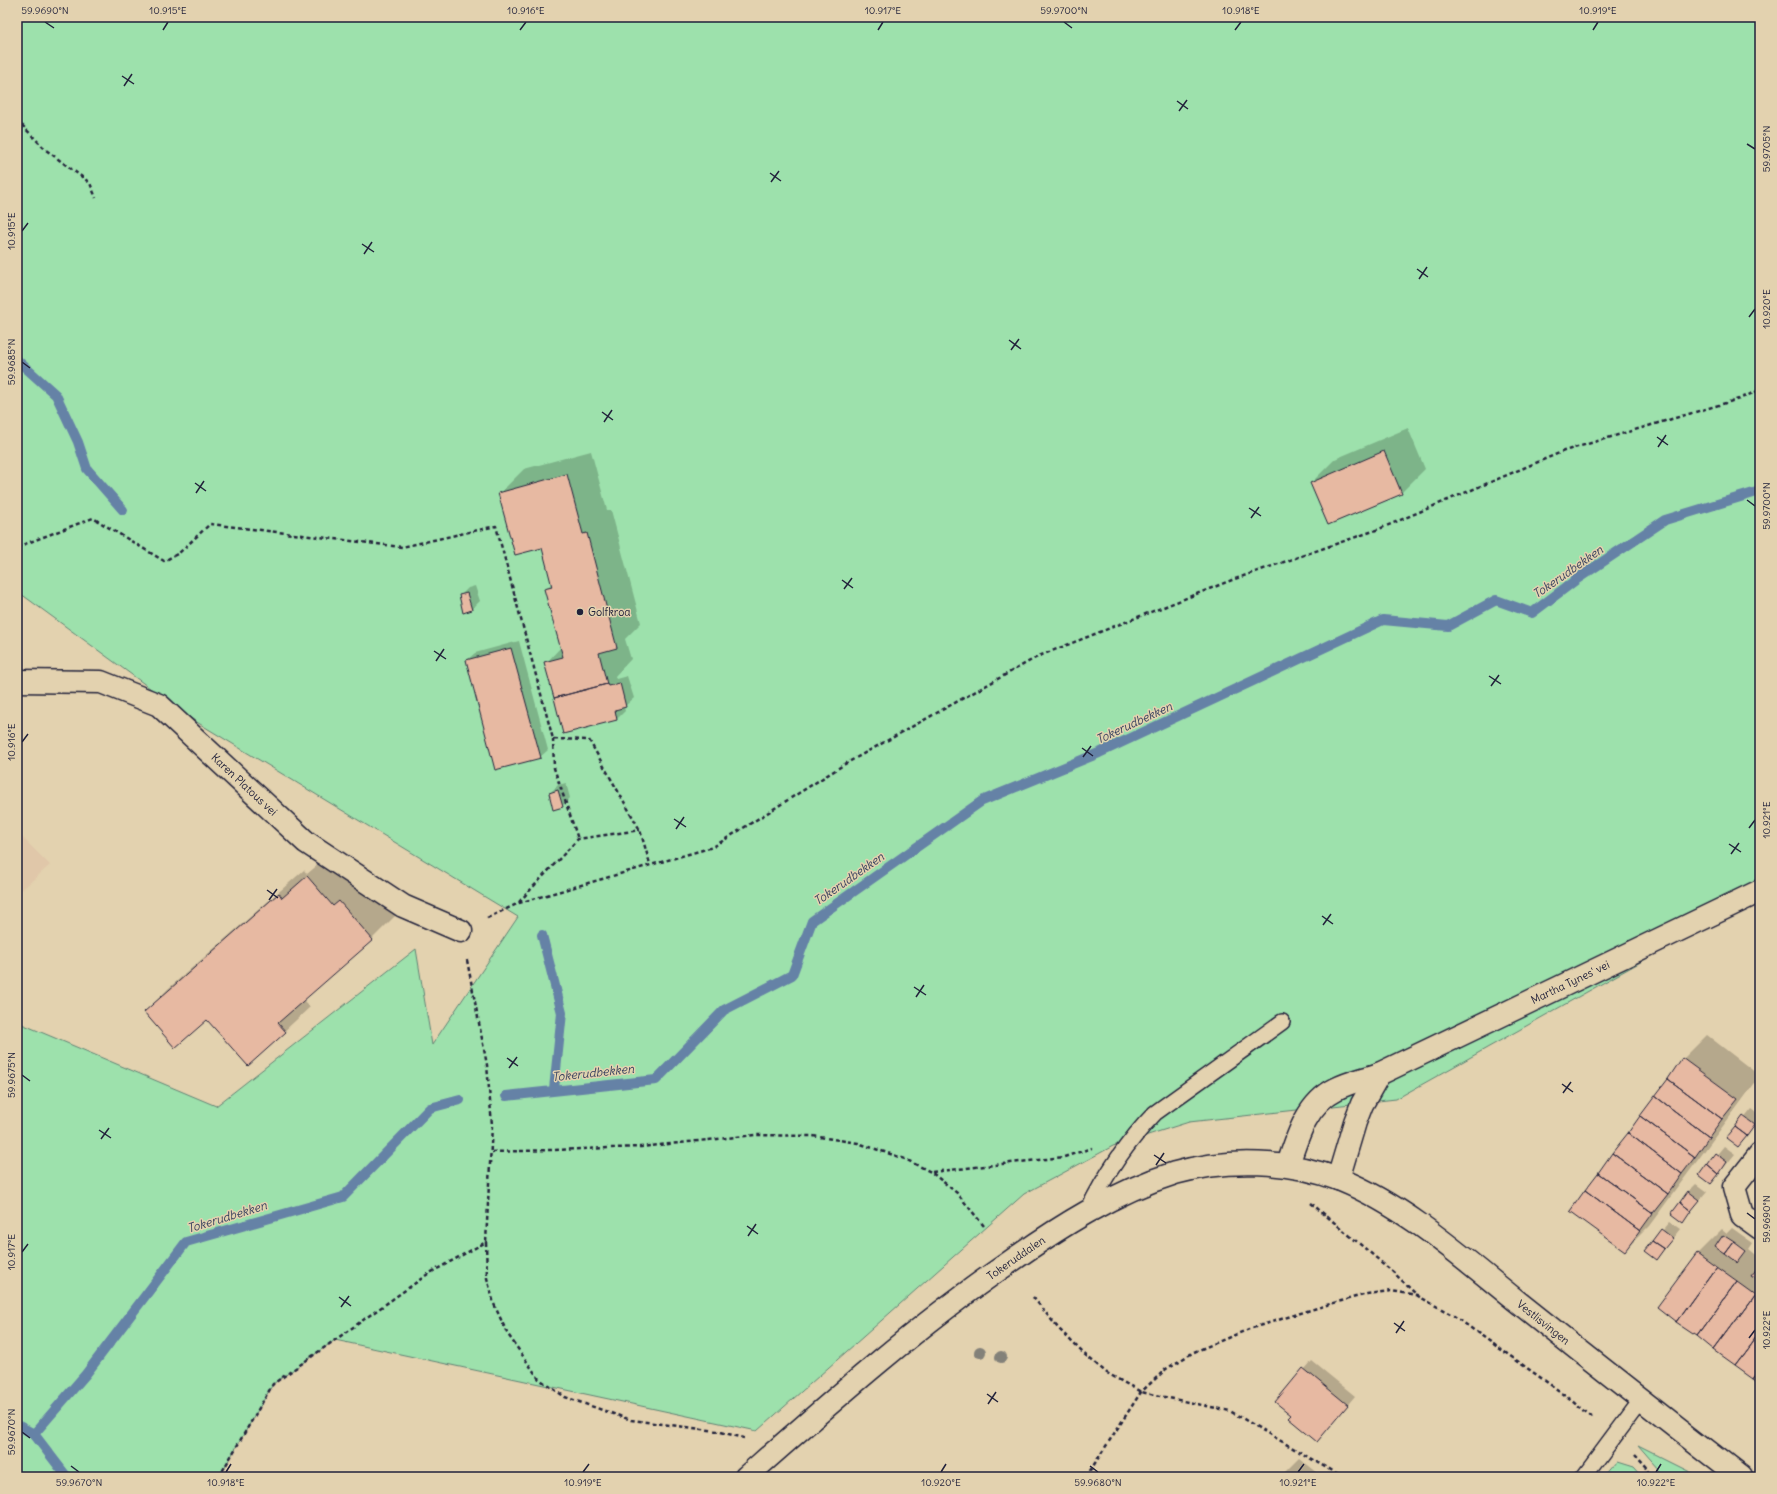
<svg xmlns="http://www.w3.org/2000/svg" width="1777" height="1494" font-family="Delius,sans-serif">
	<rect width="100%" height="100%" fill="#e3d2af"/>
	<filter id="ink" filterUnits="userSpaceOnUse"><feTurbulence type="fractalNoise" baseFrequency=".025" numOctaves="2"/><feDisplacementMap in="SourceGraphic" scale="8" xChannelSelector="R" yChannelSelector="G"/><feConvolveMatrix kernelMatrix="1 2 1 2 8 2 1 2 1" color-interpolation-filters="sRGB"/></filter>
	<g filter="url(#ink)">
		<path fill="#e0c7a9" d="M17,832L50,865L17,894Z"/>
		<path fill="#9de1ac" stroke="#608274" d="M17,17H1760V895L1396,1099L1189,1122L1113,1146L1024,1194L757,1431L335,1340L273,1384L219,1477H17V1022L216,1106L416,949L432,1045L518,917L195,721L17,591Z
			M1638,1446L1694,1474L1696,1477H1665Z
			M1615,1462L1631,1467L1640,1477H1602Z"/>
		<path fill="#0003" d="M1408,428L1425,469L1401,493L1311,483L1335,459Z
			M591,451L607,510H611L641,623L625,639L631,659L615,676L616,679L627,676L634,698L624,707L625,711L617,719L564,733L546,663L561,647L546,589L552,583L542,547L500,493L524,469Z
			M475,586L480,601L472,609L464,611L460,596L468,588Z
			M519,641L548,750L540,757L467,660L475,653Z
			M566,783L570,798L562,806L550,793L558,785Z
			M332,853L363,878L396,915L372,939L303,1000L310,1007L248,1065L207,1018L145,1012L169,988L304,870L307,874Z
			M1707,1035L1760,1076L1649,1226L1625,1250L1683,1059Z
			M1752,1109L1760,1115V1119L1738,1146L1728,1138Z
			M1724,1146L1735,1154L1711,1183L1700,1175Z
			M1696,1184L1707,1192L1682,1221L1688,1192Z
			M1670,1222L1680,1229L1656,1259L1645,1251Z
			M1732,1228L1753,1243L1749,1249L1760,1258V1382L1658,1307L1698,1253L1722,1229L1727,1233Z
			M1312,1361L1355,1396L1317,1441L1292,1415L1276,1402Z
			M1299,1458L1323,1477H1280Z"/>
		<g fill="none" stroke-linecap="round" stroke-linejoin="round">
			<path stroke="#6582a6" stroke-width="10" d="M17,360L56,395L78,442L87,469L123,510
				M542,935L562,1013L554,1089
				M506,1096L656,1080L724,1010L792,975L812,921L982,801L1099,753L1383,620L1448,626L1496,600L1532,613L1577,579L1665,520L1760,491
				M17,1425L34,1434
				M67,1477L34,1434L86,1374L186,1242L343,1197L430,1108L460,1100"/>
		</g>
		<path fill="#e7b9a2" stroke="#22223b" d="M1384,451L1402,494L1328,525L1310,483Z
			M567,474L583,534L587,533L617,648L599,653L607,684L554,698L544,662L563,657L544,589L552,587L542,548L515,555L498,493Z
			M467,593L472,610L463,613L459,595Z
			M511,648L541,758L495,770L466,660Z
			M620,683L626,707L615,710L617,720L563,734L554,698L607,684L608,686Z
			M558,790L563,807L553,810L549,793Z
			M307,876L333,906L339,901L373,940L278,1023L286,1032L248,1066L207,1020L175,1048L144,1012L279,893L282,898Z
			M1682,1058L1738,1099L1722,1119L1668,1079Z
			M1668,1079L1722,1119L1709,1137L1655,1096Z
			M1655,1096L1709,1137L1695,1157L1640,1116Z
			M1640,1116L1695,1157L1682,1174L1628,1133Z
			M1743,1116L1755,1125L1747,1136L1735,1127Z
			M1735,1127L1747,1136L1738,1147L1726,1138Z
			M1628,1133L1682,1174L1668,1194L1612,1153Z
			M1612,1153L1668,1194L1653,1213L1598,1173Z
			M1715,1153L1727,1162L1719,1174L1707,1164Z
			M1707,1164L1719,1174L1711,1184L1699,1175Z
			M1598,1173L1653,1213L1640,1231L1585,1190Z
			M1585,1190L1640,1231L1625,1251L1570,1211Z
			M1688,1191L1700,1200L1691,1211L1680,1202Z
			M1680,1202L1691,1211L1683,1223L1671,1214Z
			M1661,1229L1673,1238L1664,1249L1652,1241Z
			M1723,1235L1734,1242L1725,1254L1715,1247Z
			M1652,1241L1664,1249L1656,1260L1644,1251Z
			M1734,1242L1746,1251L1737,1263L1725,1254Z
			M1697,1253L1716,1267L1676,1322L1657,1307Z
			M1760,1264V1280L1752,1275Z
			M1716,1267L1737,1282L1697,1336L1676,1322Z
			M1737,1282L1755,1295L1714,1350L1697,1336Z
			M1755,1295L1760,1299V1332L1735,1365L1714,1350Z
			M1760,1332V1368L1753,1378L1735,1365Z
			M1303,1368L1348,1405L1317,1442L1288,1418L1291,1415L1275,1402Z
			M1760,1368V1383L1753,1378Z"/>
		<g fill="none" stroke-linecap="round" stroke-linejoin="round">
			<defs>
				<path id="lane" d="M1087,1212C1105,1175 1126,1143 1155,1113L1282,1022
					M1583,1477L1641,1399"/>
				<g id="street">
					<path id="s1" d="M17,681L101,682L159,705L306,842L403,906L461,931"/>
					<path id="s2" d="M1379,1074L1760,891"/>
					<path d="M1760,1154L1734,1187L1742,1215L1760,1228"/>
				</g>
				<g id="secondary">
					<path d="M1288,1165C1297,1137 1307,1103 1336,1089C1349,1082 1365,1079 1379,1074"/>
					<path d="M1338,1179L1355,1122L1362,1104L1379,1074"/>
					<path id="s3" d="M746,1477C830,1403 914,1328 1007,1264C1059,1227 1114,1192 1175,1173C1228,1158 1290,1160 1341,1180C1407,1207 1463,1258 1518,1302C1592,1361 1666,1419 1741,1477"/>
				</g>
			</defs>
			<use href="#lane" stroke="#22223b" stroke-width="18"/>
			<use href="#street" stroke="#22223b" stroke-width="25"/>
			<use href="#secondary" stroke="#22223b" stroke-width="25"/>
			<path stroke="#22223b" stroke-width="2.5" stroke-dasharray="4 3" stroke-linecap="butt" d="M17,120L46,150L90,183L96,198
				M17,547L93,518L164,561L179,553L210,524L402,547L496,526L553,739L589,740L640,830L650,864
				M553,739L554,768L578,839
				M519,902L578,839L640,830
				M487,918L519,903L713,847L845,764L1039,656L1232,580L1379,529L1564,451L1739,399L1760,390
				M492,1152L641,1147L755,1135L813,1136L858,1143L905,1159L931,1172L957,1193L984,1226
				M932,1172L1064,1157L1092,1148
				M1311,1203L1393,1272L1418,1296L1454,1316L1572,1400L1594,1419
				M486,1242L487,1278L494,1304L507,1333L539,1379L565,1397L631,1420L717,1431L744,1438
				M1033,1297L1058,1328L1083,1353L1107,1373L1141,1392L1230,1411L1342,1477
				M1633,1455L1653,1477
				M219,1477L273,1384L428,1274L486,1242L492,1125L487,1065L467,960
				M1086,1477L1141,1392L1166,1369L1194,1352L1249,1329L1330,1304L1367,1294L1391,1291L1417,1295"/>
			<use href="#lane" stroke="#e3d2af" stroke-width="15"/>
			<use href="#street" stroke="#e3d2af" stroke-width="22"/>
			<use href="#secondary" stroke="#e3d2af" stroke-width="22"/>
		</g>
		<g fill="#838179">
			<circle cx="980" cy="1352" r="6"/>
			<circle cx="1001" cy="1357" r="6"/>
		</g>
	</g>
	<path fill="none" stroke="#22223b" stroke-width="1.5" d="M45,22L54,28M1064,22L1072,28M163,30L168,22M520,30L526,22M878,30L883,22M1235,30L1241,22M1593,30L1598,22M122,76L134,84M124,86L132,74M1177,101L1188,109M1179,111L1187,100M1747,144L1755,149M770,173L781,181M771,182L779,171M22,231L28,223M362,244L374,252M364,254L372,242M1417,269L1428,277M1419,279L1427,267M1749,317L1755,309M1009,340L1021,349M1011,350L1019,339M22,362L30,368M602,412L613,420M604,422L612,410M1657,437L1668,445M1658,447L1666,435M195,483L206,491M196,493L204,481M1747,500L1755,506M1249,508L1261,516M1251,518L1259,507M842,580L853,588M844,589L852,578M434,651L446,659M436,661L444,649M1489,676L1501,684M1491,686L1499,675M22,742L28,734M1082,748L1093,756M1083,757L1091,746M674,819L686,827M1749,828L1755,820M676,829L684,817M1729,844L1741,852M1731,854L1739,843M267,890L278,898M269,900L277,889M1322,916L1333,924M1323,925L1331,914M914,987L926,995M916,997L924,985M507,1058L518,1066M509,1068L517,1057M22,1075L30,1081M1562,1084L1573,1092M1563,1093L1571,1082M99,1130L111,1138M101,1139L109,1128M1154,1155L1166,1163M1156,1165L1164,1153M1747,1213L1755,1219M747,1226L758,1234M748,1236L756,1224M22,1252L28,1244M339,1297L351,1306M341,1307L349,1296M1394,1323L1405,1331M1396,1333L1404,1321M1749,1338L1755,1330M987,1394L998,1402M988,1404L996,1392M22,1432L30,1438M71,1466L79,1472M1090,1466L1098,1472M226,1472L231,1464M583,1472L589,1464M941,1472L946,1464M1298,1472L1304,1464M1656,1472L1661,1464"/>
	<circle fill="#22223b" stroke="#e3d2af" stroke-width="1.5" cx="580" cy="612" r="4"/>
	<g text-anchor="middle" stroke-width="3" stroke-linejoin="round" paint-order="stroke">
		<g font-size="11" fill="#22223b" stroke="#e3d2af" text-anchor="start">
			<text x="588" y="616">Golfkroa</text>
		</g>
		<g font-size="11" fill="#22223b" stroke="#e3d2af">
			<text dy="4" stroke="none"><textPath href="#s1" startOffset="263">Karen Platous vei</textPath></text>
			<text dy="4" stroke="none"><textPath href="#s2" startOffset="212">Martha Tynes' vei</textPath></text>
			<text dy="4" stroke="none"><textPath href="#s3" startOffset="348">Tokeruddalen</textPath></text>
			<text dy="4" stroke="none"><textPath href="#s3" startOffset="946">Vestlisvingen</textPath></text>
		</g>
		<g font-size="12" font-style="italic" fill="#38425f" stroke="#e3d2af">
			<text transform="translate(1568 572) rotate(-35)" y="4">Tokerudbekken</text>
			<text transform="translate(1134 723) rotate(-25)" y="4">Tokerudbekken</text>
			<text transform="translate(849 879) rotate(-35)" y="4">Tokerudbekken</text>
			<text transform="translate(593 1073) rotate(-6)" y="4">Tokerudbekken</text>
			<text transform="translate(227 1217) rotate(-17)" y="4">Tokerudbekken</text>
		</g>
	</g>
	<rect width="1777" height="1494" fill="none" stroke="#e3d2af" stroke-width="44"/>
	<rect x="22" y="22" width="1733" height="1450" fill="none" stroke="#22223b" stroke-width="1.5"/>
	<g font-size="10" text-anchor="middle" fill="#22223b">
		<text x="45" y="14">59.9690°N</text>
		<text x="168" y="14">10.915°E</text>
		<text x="526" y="14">10.916°E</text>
		<text x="883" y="14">10.917°E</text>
		<text x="1064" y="14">59.9700°N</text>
		<text x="1241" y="14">10.918°E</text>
		<text x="1598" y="14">10.919°E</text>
		<text transform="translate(1766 149) rotate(-90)" y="4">59.9705°N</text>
		<text transform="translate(11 231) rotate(-90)" y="4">10.915°E</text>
		<text transform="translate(1766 309) rotate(-90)" y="4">10.920°E</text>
		<text transform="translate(11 362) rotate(-90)" y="4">59.9685°N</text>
		<text transform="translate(1766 506) rotate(-90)" y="4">59.9700°N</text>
		<text transform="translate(11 742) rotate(-90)" y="4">10.916°E</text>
		<text transform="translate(1766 820) rotate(-90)" y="4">10.921°E</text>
		<text transform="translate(11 1075) rotate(-90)" y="4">59.9675°N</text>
		<text transform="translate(1766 1219) rotate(-90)" y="4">59.9690°N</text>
		<text transform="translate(11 1252) rotate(-90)" y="4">10.917°E</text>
		<text transform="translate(1766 1330) rotate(-90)" y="4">10.922°E</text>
		<text transform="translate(11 1432) rotate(-90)" y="4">59.9670°N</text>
		<text x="79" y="1486">59.9670°N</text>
		<text x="226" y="1486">10.918°E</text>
		<text x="583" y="1486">10.919°E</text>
		<text x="941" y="1486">10.920°E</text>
		<text x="1098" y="1486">59.9680°N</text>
		<text x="1298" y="1486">10.921°E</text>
		<text x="1656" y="1486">10.922°E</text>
	</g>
</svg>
